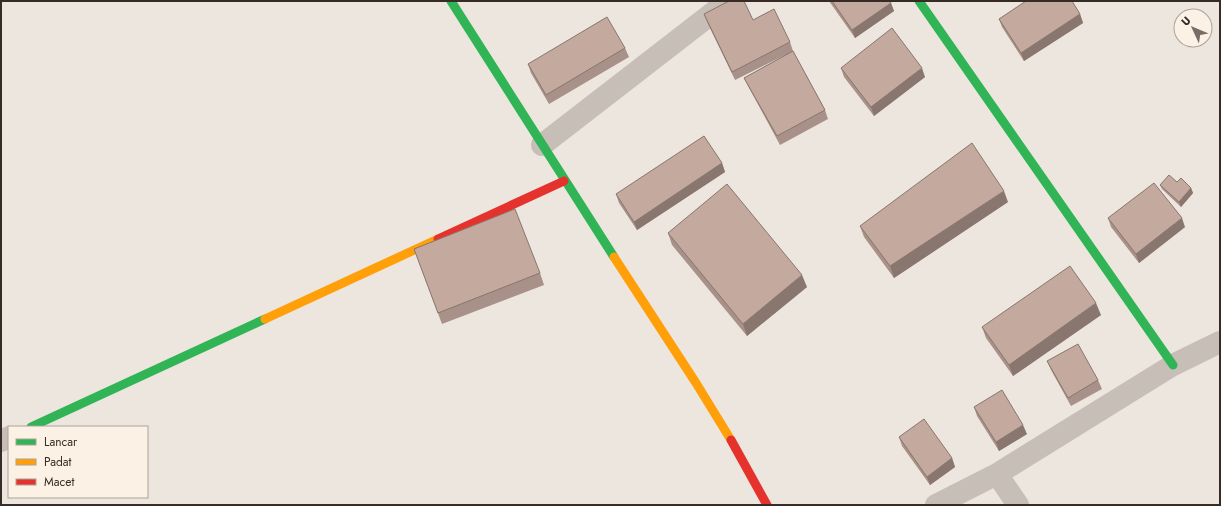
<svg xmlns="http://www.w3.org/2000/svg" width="1221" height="506" font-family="Jost,sans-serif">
	<rect width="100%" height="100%" fill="#ede6de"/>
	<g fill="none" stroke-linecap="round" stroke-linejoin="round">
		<path stroke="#c6beb7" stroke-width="22" d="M542,145L728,1
			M1,441L9,437
			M997,474L1018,505
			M936,505L997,474L1173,365L1220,342"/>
		<path stroke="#30b455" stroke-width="9" d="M451,1L614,257
			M919,1L1173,365
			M31,427L265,319"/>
		<path stroke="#ff9f0a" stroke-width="9" d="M614,257L696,383L731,440
			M265,319L438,239"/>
		<path stroke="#e5322d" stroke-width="9" d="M438,239L564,181
			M731,440L767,505"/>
	</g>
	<path fill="#a89188" d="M829,1H890L894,11L855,38Z
		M704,14L790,42L793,51L825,110L828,119L780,145L748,86L744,78L789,53L735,80L707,22Z
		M1080,14L1083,23L1024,61L1002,27L999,19Z
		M625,48L629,57L549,104L531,73L528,64Z
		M841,68L925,77L874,116L844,77Z
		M722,163L725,172L637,230L619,203L616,194Z
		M1177,182L1191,188L1193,193L1181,207L1162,189L1160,185Z
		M1008,202L894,278L864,237L860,226Z
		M1108,218L1185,227L1139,263L1111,227Z
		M668,233L807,287L747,336L672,245Z
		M418,260L540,273L544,285L442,324Z
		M1101,315L1013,376L986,338L982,327Z
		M1047,361L1098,380L1102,389L1071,406L1051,370Z
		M974,407L1027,434L999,451L977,416Z
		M899,437L952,458L955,467L930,485L902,446Z"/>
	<path fill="#88766f" d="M891,3L894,11L855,38L852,30Z
		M1080,14L1083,23L1024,61L1021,53Z
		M922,68L925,77L874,116L871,107Z
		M722,163L725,172L637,230L634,222Z
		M1191,188L1193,193L1181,207L1179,202Z
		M1004,191L1008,202L894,278L890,266Z
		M1182,218L1185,227L1139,263L1136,254Z
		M802,275L807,287L747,336L743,324Z
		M1096,303L1101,315L1013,376L1009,365Z
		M1023,425L1027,434L999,451L996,442Z
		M952,458L955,467L930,485L927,477Z"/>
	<path fill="#c3a99e" stroke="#88766f" d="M729,1H744L753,20L774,9L790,42L732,72L704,14Z
		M832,1H890L891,3L852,30Z
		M1026,1H1072L1080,14L1021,53L999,19Z
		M607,17L625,48L546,95L528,64Z
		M892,28L922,68L871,107L841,68Z
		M793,51L825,110L777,136L744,78Z
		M704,136L722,163L634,222L616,194Z
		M972,143L1004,191L890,266L860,226Z
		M1169,175L1177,182L1181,178L1191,188L1179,202L1160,185Z
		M1154,183L1182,218L1136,254L1108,218Z
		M727,184L802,275L743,324L668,233Z
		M515,209L540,273L438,313L414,249Z
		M1070,266L1096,303L1009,365L982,327Z
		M1078,344L1098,380L1068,398L1047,361Z
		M1002,390L1023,425L996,442L974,407Z
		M924,419L952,458L927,477L899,437Z"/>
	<rect width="1221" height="506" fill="none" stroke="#372b25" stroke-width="4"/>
	<rect x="8" y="426" width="140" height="72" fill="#fbf1e4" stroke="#ada298"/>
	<rect x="16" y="439" width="20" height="6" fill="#30b455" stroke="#ada298"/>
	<text x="44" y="446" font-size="12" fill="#372b25">Lancar</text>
	<rect x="16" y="459" width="20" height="6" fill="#ff9f0a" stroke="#ada298"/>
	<text x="44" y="466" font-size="12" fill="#372b25">Padat</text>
	<rect x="16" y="479" width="20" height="6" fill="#e5322d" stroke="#ada298"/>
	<text x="44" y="486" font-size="12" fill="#372b25">Macet</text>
	<g transform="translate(1193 28) rotate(314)"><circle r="19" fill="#fbf1e4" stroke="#ada298"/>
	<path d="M0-3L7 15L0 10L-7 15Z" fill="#776c66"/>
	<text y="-6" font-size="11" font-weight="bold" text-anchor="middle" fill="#372b25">U</text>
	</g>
</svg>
